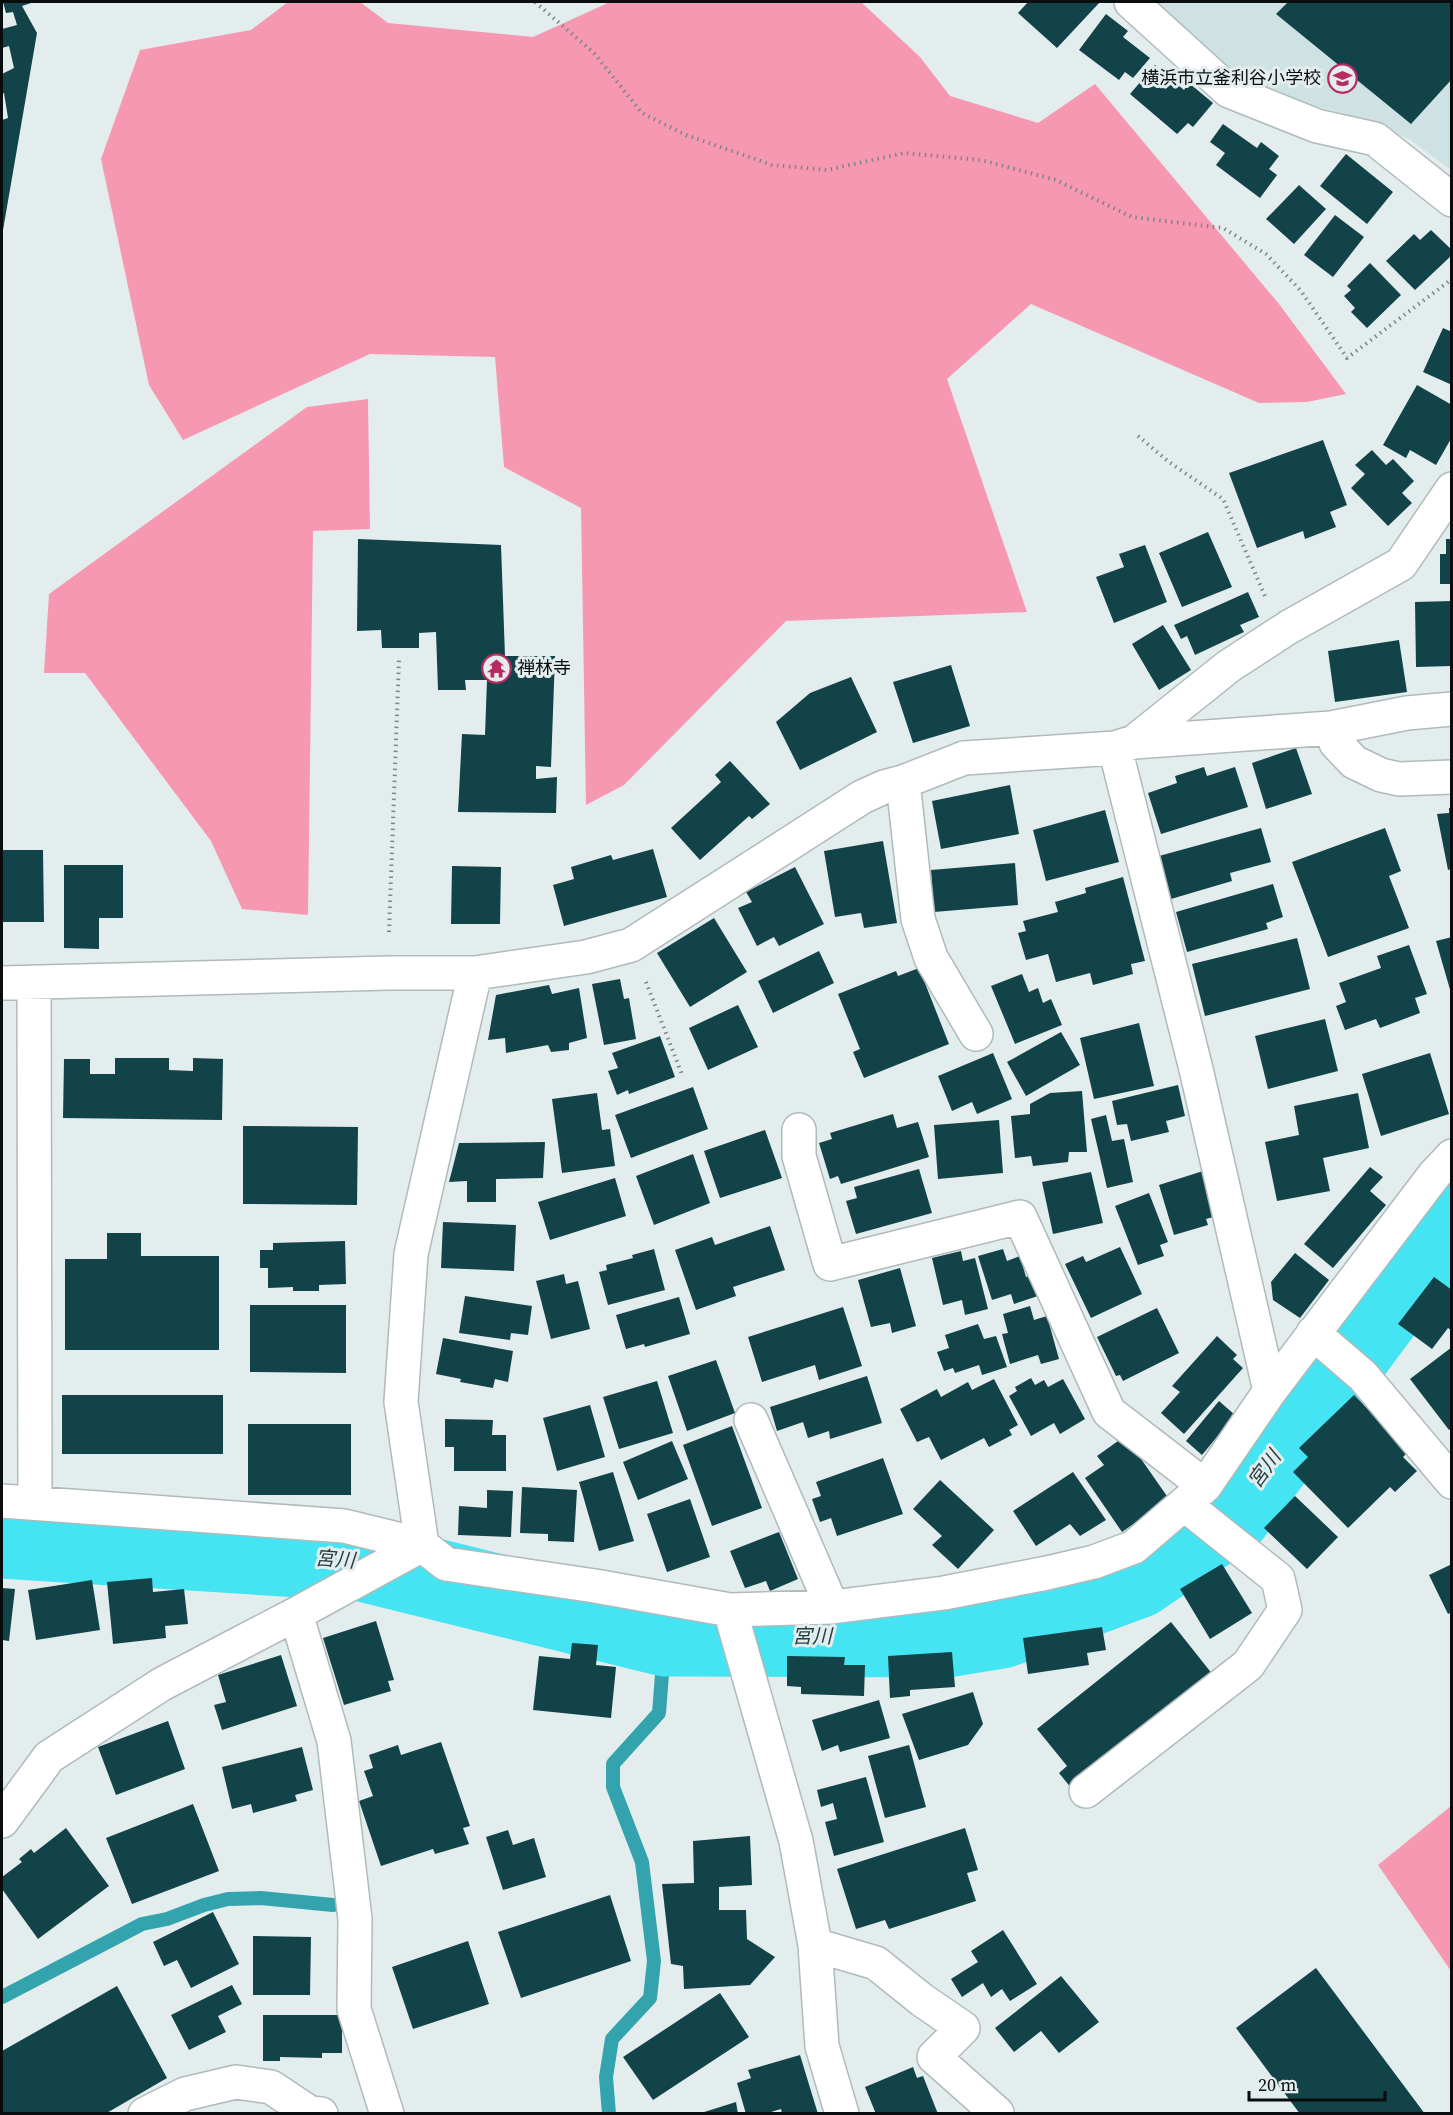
<svg xmlns="http://www.w3.org/2000/svg" width="1453" height="2115" font-family="'Source Serif 4','Noto Sans JP',serif">
	<rect width="100%" height="100%" fill="#e3edee"/>
	<path fill="#cee2e4" d="M1126,2H1451V170L1409,139L1346,114L1256,90Z"/>
	<path fill="#f698b1" d="M288,2H360L388,23L533,37L610,2H861L920,57L950,96L1038,123L1095,84L1279,304L1346,394L1307,402L1259,403L1031,304L947,379L1027,612L786,621L624,785L586,805L581,508L504,467L495,357L370,354L183,440L149,385L101,159L140,50L251,30Z
		M368,399L370,529L313,531L308,915L242,909L211,841L85,673H44L49,594L307,407Z
		M1451,1806V1971L1378,1865Z"/>
	<g fill="none" stroke-linecap="round" stroke-linejoin="round">
		<path stroke="#33a4ae" stroke-width="14" d="M2,1997L142,1924L167,1919L204,1905L228,1899L261,1898L333,1905
			M609,2114L606,2077L612,2039L650,1998L654,1961L642,1862L613,1787V1764L659,1713L665,1636"/>
		<path stroke="#45e4f2" stroke-width="81" d="M2,1538L362,1561L665,1636L946,1637L1001,1628L1137,1578L1231,1514L1436,1238L1452,1215"/>
	</g>
	<path fill="#124348" d="M3,2H34L22,6L37,33L3,230L2,120L8,118L4,93L2,94V74L14,68L9,46L2,48V29L17,25L13,12L6,13Z
		M1028,2H1100L1057,48L1018,13Z
		M1288,2H1452V79L1411,124L1276,14Z
		M1106,14L1128,31L1123,37L1150,58L1133,78L1125,72L1119,80L1079,50Z
		M1155,65L1184,90L1189,83L1213,103L1193,127L1188,123L1177,134L1130,94Z
		M1223,124L1257,148L1261,142L1279,156L1269,169L1277,175L1260,198L1216,165L1225,153L1210,142Z
		M1346,154L1393,192L1367,224L1320,186Z
		M1299,185L1326,209L1294,244L1266,219Z
		M1335,215L1364,237L1333,277L1304,255Z
		M1431,230L1452,250V255L1415,290L1386,261L1414,234L1420,240Z
		M1370,263L1401,295L1367,328L1351,312L1355,308L1344,296L1351,290L1347,286Z
		M1443,328L1452,332V385L1423,372Z
		M1417,385L1452,405V437L1436,465L1410,450L1406,458L1383,445Z
		M1323,440L1347,505L1330,512L1336,527L1305,539L1303,531L1257,548L1229,473Z
		M1372,450L1386,465L1393,459L1414,481L1402,493L1412,503L1388,526L1351,488L1365,474L1355,465Z
		M1208,532L1232,587L1182,607L1159,553Z
		M358,539L501,545L505,656H555L551,767L536,766V779L557,777L556,813L458,812L462,734L485,735L487,680H465L466,690H438L436,632L419,633V648H382L381,630L357,631Z
		M1446,539H1452V584H1440V554H1446Z
		M1145,545L1167,602L1114,623L1096,577L1124,567L1119,554Z
		M1248,592L1259,617L1240,625L1244,632L1195,655L1187,636L1181,639L1174,625Z
		M1452,601V666L1416,667L1415,602Z
		M1163,625L1191,670L1159,690L1132,644Z
		M1399,640L1407,692L1335,702L1328,651Z
		M951,665L970,726L913,743L893,682Z
		M851,677L877,732L800,770L776,722L810,693Z
		M1296,748L1312,794L1266,809L1252,763Z
		M730,761L770,804L752,819L749,816L700,860L671,828L721,782L715,775Z
		M1204,767L1207,776L1235,767L1248,807L1161,834L1148,793L1177,783L1175,776Z
		M1010,785L1019,834L941,849L932,801Z
		M1449,808H1452V869L1448,870L1437,814L1449,813Z
		M1105,810L1119,862L1046,881L1033,830Z
		M1261,828L1271,862L1230,873L1232,881L1171,899L1159,856Z
		M1385,828L1401,871L1389,876L1409,928L1328,957L1292,862Z
		M883,841L897,923L864,928L861,913L835,917L824,851Z
		M653,849L667,897L564,926L553,885L574,879L571,867L611,855L613,860Z
		M2,850H43L44,922H2Z
		M1015,863L1018,905L934,912L931,870Z
		M64,865H123V918H99V949L64,948Z
		M452,866L501,867L500,924H451Z
		M795,867L824,924L779,946L774,937L757,946L738,908L752,902L746,892Z
		M1123,877L1145,961L1131,964L1133,974L1093,985L1090,973L1056,982L1048,954L1026,960L1018,933L1026,931L1023,921L1058,912L1055,902L1086,893L1085,888Z
		M1273,884L1283,917L1266,923L1268,929L1187,952L1176,912Z
		M714,918L747,972L690,1007L657,953Z
		M1452,937V993H1451L1436,941Z
		M1297,938L1310,989L1205,1016L1192,964Z
		M1409,945L1427,994L1415,998L1420,1013L1380,1028L1376,1019L1345,1030L1336,1006L1346,1002L1339,983L1381,968L1377,956Z
		M819,951L834,983L773,1013L758,981Z
		M919,968L949,1044L864,1078L853,1052L860,1049L838,994L896,971L898,976Z
		M1022,974L1029,992L1038,988L1043,1003L1051,999L1062,1025L1015,1044L991,986Z
		M620,979L624,999L629,998L636,1039L604,1045L592,984Z
		M549,985L552,994L579,988L587,1038L569,1043V1050L551,1052L548,1045L506,1053L505,1038L488,1040L496,995Z
		M738,1005L758,1047L708,1070L689,1028Z
		M1325,1019L1338,1071L1268,1089L1255,1036Z
		M1139,1023L1154,1086L1094,1099L1080,1038Z
		M1061,1032L1080,1065L1026,1096L1007,1062Z
		M660,1036L675,1077L629,1094L628,1090L617,1095L608,1071L618,1068L612,1053Z
		M993,1053L1012,1099L977,1114L972,1102L952,1111L938,1076Z
		M1430,1053L1449,1114L1381,1136L1362,1074Z
		M115,1058H169V1070L193,1071V1058L223,1059L222,1120L63,1118L64,1059H90V1074H115Z
		M1178,1085L1185,1116L1166,1121L1169,1132L1131,1141L1127,1124L1117,1125L1112,1101Z
		M693,1087L708,1129L631,1158L615,1115Z
		M1082,1091L1087,1152H1069L1068,1162L1033,1166L1031,1156L1015,1158L1011,1116L1030,1114V1104L1050,1093Z
		M597,1093L602,1130L610,1129L615,1166L562,1173L552,1099Z
		M1358,1093L1369,1148L1323,1158L1330,1191L1277,1201L1265,1142L1299,1135L1294,1106Z
		M893,1114L897,1128L918,1122L929,1157L841,1184L838,1176L830,1179L819,1143L832,1139L830,1133Z
		M1106,1115L1112,1141L1124,1139L1133,1182L1107,1188L1091,1119Z
		M999,1120L1003,1173L938,1179L934,1125Z
		M243,1126L358,1127L357,1205L243,1204Z
		M765,1130L782,1178L720,1198L704,1151Z
		M545,1142L543,1178L496,1179V1202H467V1181L449,1182L459,1143Z
		M693,1154L710,1203L654,1225L636,1176Z
		M1370,1167L1383,1177L1370,1191L1386,1205L1333,1268L1304,1244Z
		M919,1169L932,1213L856,1234L846,1201L857,1198L854,1187Z
		M1203,1171L1217,1216L1206,1219L1208,1225L1174,1235L1159,1185Z
		M1091,1172L1103,1223L1053,1234L1042,1182Z
		M615,1178L626,1216L550,1240L538,1202Z
		M1149,1193L1168,1242L1160,1245L1164,1256L1138,1265L1115,1206Z
		M443,1222L516,1225L514,1271L441,1268Z
		M770,1226L785,1270L733,1287L736,1296L696,1310L675,1250L712,1237L715,1245Z
		M107,1233H141V1256H219V1350H65V1259H107Z
		M345,1241L346,1284L319,1285V1291H293V1287L268,1288V1268H260V1250H273V1243Z
		M1120,1247L1142,1294L1091,1318L1065,1264L1083,1256L1086,1262Z
		M654,1249L665,1290L608,1305L599,1272L607,1270L606,1265L633,1258L632,1255Z
		M1003,1249L1007,1261L1020,1256L1026,1277L1031,1275L1038,1296L1014,1304L1011,1294L992,1300L978,1256Z
		M961,1251L963,1261L975,1258L988,1309L965,1315L962,1300L943,1305L932,1258Z
		M1295,1253L1329,1280L1300,1318L1273,1300L1271,1282Z
		M900,1268L916,1326L892,1333L890,1323L871,1327L858,1280Z
		M564,1274L566,1284L578,1281L590,1329L551,1339L536,1281Z
		M1434,1277L1452,1290V1331L1448,1328L1432,1349L1398,1324Z
		M465,1296L532,1306L528,1335L511,1333L510,1340L459,1333Z
		M679,1297L690,1334L645,1347L644,1344L626,1349L616,1315Z
		M250,1305H346V1373L250,1372Z
		M1030,1306L1034,1320L1047,1316L1059,1359L1041,1364L1038,1355L1010,1364L1002,1334L1008,1333L1003,1314Z
		M843,1307L862,1366L819,1380L815,1365L762,1382L748,1337Z
		M1157,1308L1179,1353L1123,1381L1120,1375L1116,1376L1097,1337Z
		M978,1324L984,1339L996,1336L1007,1367L982,1375L979,1365L955,1373L953,1368L944,1371L937,1352L949,1348L945,1335Z
		M1217,1336L1237,1355L1233,1359L1243,1368L1184,1434L1161,1413L1180,1392L1172,1386Z
		M443,1338L513,1351L508,1382L495,1379L493,1388L460,1382L461,1379L436,1374Z
		M1452,1347V1428L1449,1430L1410,1379Z
		M716,1360L735,1413L687,1431L668,1376Z
		M867,1376L882,1423L830,1439L829,1431L808,1438L803,1422L777,1431L770,1407Z
		M1031,1378L1035,1385L1044,1380L1048,1387L1063,1379L1085,1419L1060,1434L1054,1423L1031,1436L1009,1396L1017,1391L1015,1387Z
		M994,1379L1018,1425L1009,1430L1012,1435L989,1447L984,1438L941,1460L929,1437L917,1442L900,1409L937,1389L941,1397L968,1382L972,1390Z
		M657,1381L673,1433L619,1449L603,1397Z
		M62,1395H223V1454H62Z
		M1354,1395L1409,1451L1403,1457L1417,1471L1395,1492L1390,1487L1348,1528L1293,1472L1308,1457L1299,1448Z
		M1219,1401L1235,1415L1202,1455L1186,1441Z
		M590,1405L605,1457L557,1471L543,1418Z
		M445,1419L493,1420L492,1435H506V1471H454V1447H445Z
		M248,1424H351V1495H248Z
		M732,1426L762,1508L712,1526L683,1445Z
		M1125,1436L1169,1499L1122,1532L1085,1478L1104,1465L1097,1456Z
		M672,1441L688,1479L638,1500L623,1462Z
		M883,1458L903,1514L837,1536L831,1518L820,1522L812,1499L821,1496L816,1482Z
		M613,1472L634,1541L599,1551L579,1482Z
		M1073,1472L1106,1520L1080,1536L1070,1524L1036,1546L1013,1511Z
		M940,1480L994,1530L958,1569L932,1545L942,1536L913,1509Z
		M522,1487L577,1490L574,1542L548,1541V1534L520,1533Z
		M487,1490L513,1491L511,1537L458,1535L459,1506L487,1508Z
		M1295,1496L1338,1537L1307,1569L1264,1528Z
		M690,1499L710,1557L667,1572L647,1514Z
		M779,1532L798,1579L770,1591L766,1581L745,1588L730,1551Z
		M1222,1564L1252,1613L1210,1639L1180,1589Z
		M1452,1564V1612L1448,1614L1429,1575Z
		M152,1578L153,1592L184,1589L188,1624L165,1626L166,1638L113,1644L107,1582Z
		M92,1580L100,1630L36,1640L28,1590Z
		M2,1588L15,1589L9,1641L2,1640Z
		M376,1621L394,1680L388,1681L391,1691L344,1705L323,1638Z
		M1171,1622L1213,1675L1072,1789L1059,1773L1067,1766L1037,1729Z
		M1102,1627L1106,1650L1087,1653L1089,1665L1028,1674L1023,1638Z
		M572,1643L598,1645L596,1665L616,1667L611,1718L533,1710L539,1656L570,1659Z
		M952,1652L955,1687L910,1690V1696L890,1698L888,1656Z
		M281,1655L297,1706L222,1730L214,1705L226,1702L218,1675Z
		M787,1656L845,1657L844,1665H865L864,1696L801,1694V1687L787,1686Z
		M973,1692L983,1724L968,1745L919,1760L902,1714Z
		M879,1700L890,1738L840,1752L838,1745L822,1751L812,1720Z
		M168,1721L185,1769L116,1795L98,1747Z
		M441,1742L470,1826L463,1828L469,1844L435,1854L433,1849L381,1866L359,1801L373,1796L364,1771L373,1768L369,1755L398,1745L401,1755Z
		M909,1745L926,1807L885,1818L868,1756Z
		M302,1747L313,1790L295,1795L297,1801L253,1813L251,1804L232,1809L222,1767Z
		M866,1777L884,1842L834,1856L825,1822L837,1819L833,1803L821,1807L817,1790Z
		M193,1804L219,1871L132,1904L106,1838Z
		M66,1828L109,1886L38,1939L2,1889V1877L22,1862L19,1859L31,1849L34,1853Z
		M965,1828L978,1870L967,1873L976,1901L889,1929L885,1920L856,1929L837,1869Z
		M508,1830L513,1845L534,1838L546,1877L503,1890L486,1837Z
		M750,1836L752,1885L719,1887V1910H746L747,1939L775,1957L750,1985L684,1989L683,1966L671,1964L662,1884L694,1883L693,1841Z
		M610,1895L631,1961L521,1998L498,1932Z
		M213,1912L239,1964L191,1988L177,1960L164,1966L153,1942Z
		M1003,1930L1037,1984L1010,2001L1002,1989L991,1997L983,1983L962,1997L951,1979L978,1962L971,1951Z
		M253,1936L311,1937L310,1995H253Z
		M468,1941L489,2004L413,2029L392,1967Z
		M1316,1968L1425,2114H1300L1236,2028Z
		M1061,1976L1099,2022L1059,2053L1041,2031L1014,2052L995,2028Z
		M232,1985L242,2004L218,2016L226,2032L189,2050L171,2015Z
		M117,1986L167,2078L105,2114H2V2051Z
		M720,1993L749,2037L653,2100L623,2057Z
		M263,2015H342V2053H322V2058L280,2057V2061H263Z
		M800,2055L818,2114H782L781,2109L764,2114H746L737,2083L751,2078L748,2070Z
		M913,2067L917,2078L923,2076L938,2114H876L865,2087Z
		M736,2102L738,2114H701V2113Z"/>
	<g fill="none" stroke-linecap="round" stroke-linejoin="round">
		<defs>
			<path id="minor" d="M1131,2L1229,91L1317,126L1375,139L1452,200
				M1331,728L1336,743L1354,762L1381,775L1399,779L1452,777
				M1134,742L1229,666L1289,627L1401,564L1452,489
				M1115,748L1196,1069L1270,1391
				M903,782L918,919L931,958L976,1034
				M34,982L35,1502
				M2,983L389,973H475L586,957L631,945L862,797L884,787L903,782L964,758L1115,748L1134,742L1331,728L1407,713L1452,709
				M799,1130V1156L830,1264L1020,1217L1109,1412L1205,1486
				M1313,1333L1363,1376L1452,1482
				M751,1420L832,1607
				M2,1501L344,1526L422,1545L446,1564L595,1586L730,1610L832,1607L944,1593L1047,1573L1094,1562L1134,1547L1205,1486L1270,1391L1435,1174L1452,1156
				M422,1545L401,1402L411,1254L475,973
				M730,1610L796,1841L815,1945L822,2046L842,2114
				M296,1614L334,1741L355,1919L354,2009L387,2114
				M1086,1791L1248,1665L1285,1610L1278,1579L1184,1504
				M2,1821L49,1757L162,1684L296,1614L422,1545
				M815,1945L876,1963L922,2000L963,2028L934,2057L997,2113
				M145,2114L185,2094L236,2082L271,2087L310,2113L321,2114"/>
		</defs>
		<use href="#minor" stroke="#b0babb" stroke-width="36"/>
		<path stroke="#7f8687" stroke-width="4" stroke-dasharray="1.5 4.5" stroke-linecap="butt" d="M535,2L594,53L642,113L686,135L772,165L827,170L904,153L981,160L1056,180L1132,217L1223,228L1266,254L1301,291L1347,358L1452,279
			M1138,436L1169,462L1223,499L1265,596
			M389,932L399,659
			M646,982L683,1077"/>
		<use href="#minor" stroke="#fff" stroke-width="33"/>
	</g>
	<defs>
		<symbol id="school-ring" viewBox="-11 -11 22 22"><circle r="9.5" fill="#e3edee" stroke="#b82b61" stroke-width="1.5"/><path d="M0-5L7-2L0 1L-7-2ZM-4 1L0 2.5L4 1V4Q0 6-4 4Z" fill="#b82b61"/></symbol>
		<symbol id="temple-ring" viewBox="-11 -11 22 22"><circle r="9.5" fill="#e3edee" stroke="#b82b61" stroke-width="1.5"/><path d="M0-6L5-2H3V0L6.5 2.5H4V6H1.5V3h-3V6H-4V2.5H-6.5L-3 0V-2H-5Z" fill="#b82b61"/></symbol>
	</defs>
	<g fill-rule="evenodd">
		<use href="#school-ring" x="1326" y="62" width="33" height="33"/>
		<use href="#temple-ring" x="480" y="652" width="33" height="33"/>
	</g>
	<g text-anchor="middle" stroke-width="6" stroke-linejoin="round" paint-order="stroke">
		<g font-size="18" fill="#0a0d0e" stroke="#e3edee" text-anchor="end">
			<text x="1321" y="84">横浜市立釜利谷小学校</text>
			<text x="517" y="674" text-anchor="start">禅林寺</text>
		</g>
		<g font-size="20" font-style="italic" fill="#243e40" stroke="#e3edee">
			<text transform="translate(1264 1469) rotate(-54)" y="7">宮川</text>
			<text transform="translate(335 1559) rotate(4)" y="7">宮川</text>
			<text x="812" y="1643">宮川</text>
		</g>
	</g>
	<rect width="1453" height="2115" fill="none" stroke="#0a0d0e" stroke-width="6"/>
	<path d="M1249 2091v9h136v-9" fill="none" stroke="#0a0d0e" stroke-width="3"/>
	<text x="1258" y="2091" font-size="18" fill="#0a0d0e" stroke="#e3edee" stroke-width="4.5" paint-order="stroke">20 m</text>
</svg>
